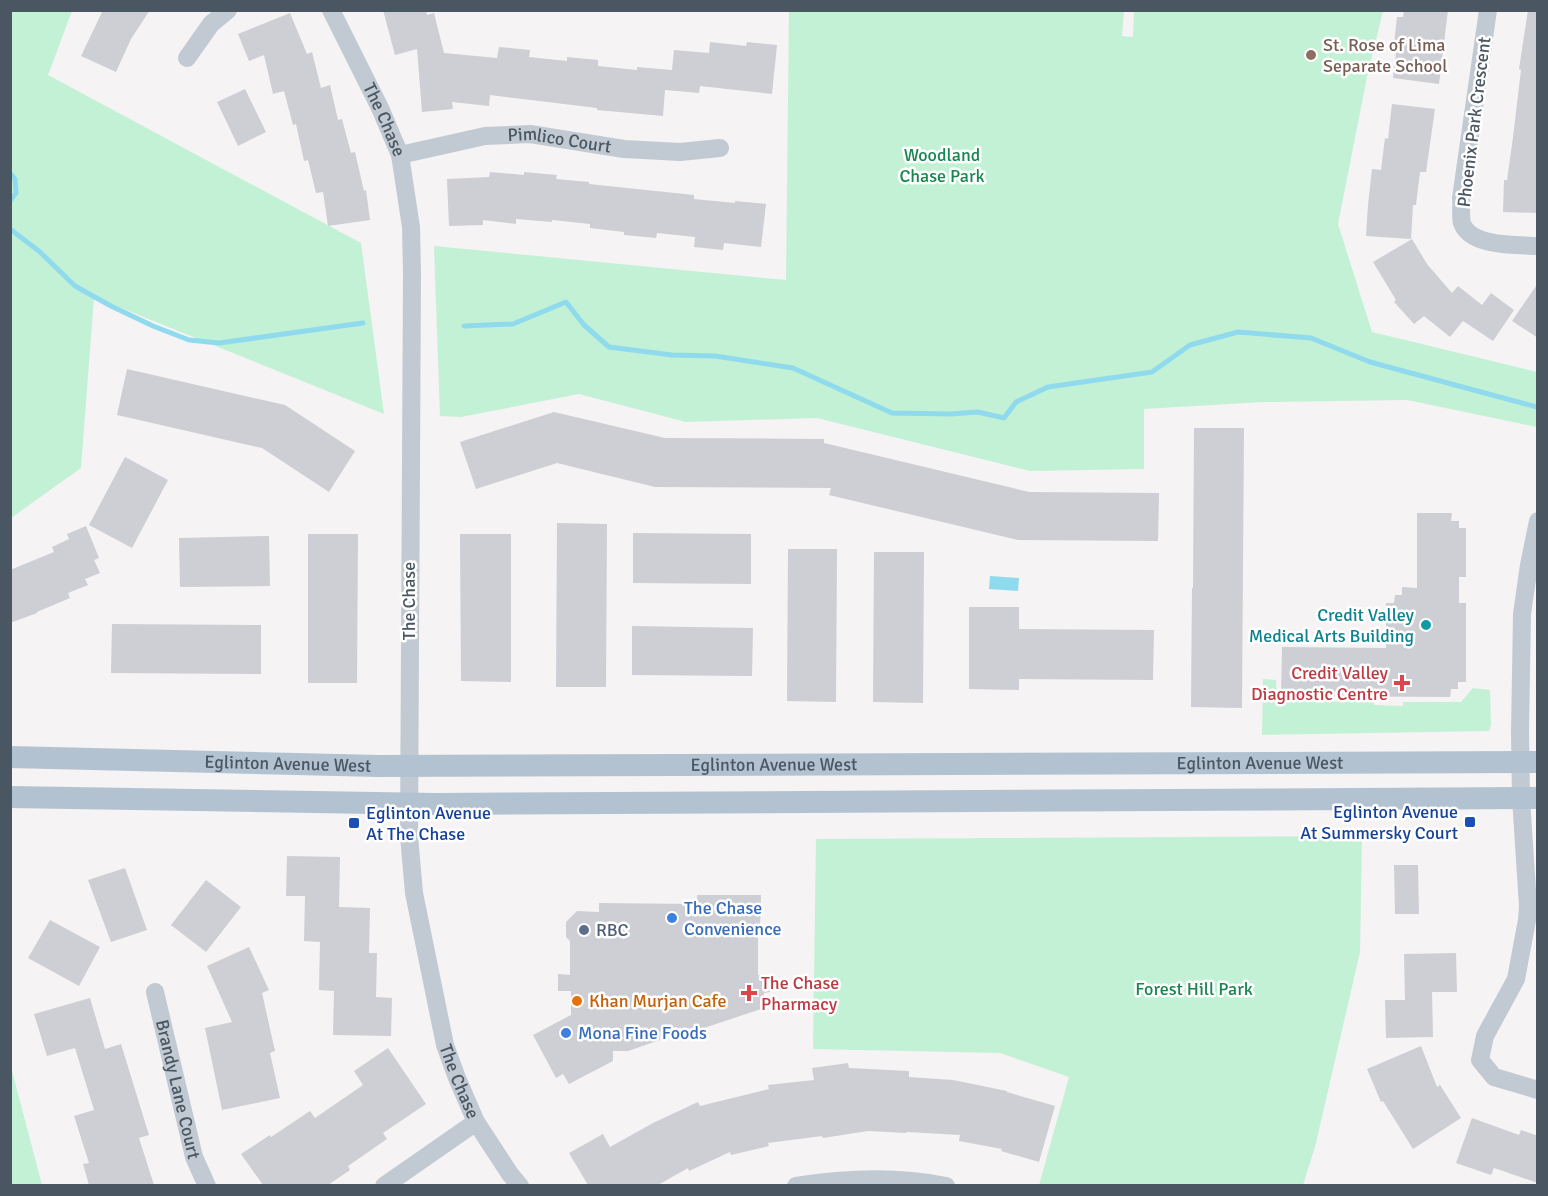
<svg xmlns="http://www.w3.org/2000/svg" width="1548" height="1196" font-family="Signika,sans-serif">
	<rect width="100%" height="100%" fill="#f5f3f3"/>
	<path fill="#c3f1d5" d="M11,11H72L48,75L361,243L384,414L94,297L81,468L11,518Z
		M789,11H1124L1122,36L1133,37L1134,11H1383L1368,72L1338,224L1372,332L1537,372V427L1407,400L1263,402L1144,409V469L1030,471L817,418L686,422L579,394L461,417L440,416L434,246L786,280Z
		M1263,679L1276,680L1277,701L1374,702V705L1403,706V702H1461L1473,688L1490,690L1491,725L1489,731L1262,735Z
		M1362,836L1360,952L1315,1147L1303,1185H1039L1069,1077L1000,1053L813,1049L816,839Z
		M11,1067L42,1185H11Z"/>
	<path fill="#90daee" d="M990,576L1019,578L1018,591L989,589Z"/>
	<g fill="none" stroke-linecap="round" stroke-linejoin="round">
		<path stroke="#90daee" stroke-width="5" d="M10,173L15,179L16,193L10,201
			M10,229L40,252L75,286L111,306L153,326L189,340L219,343L363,323
			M464,326L513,324L566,302L584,325L609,347L672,355L715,356L793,368L892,413L951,414L978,412L1004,418L1016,402L1048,387L1152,372L1190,345L1238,332L1311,338L1370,362L1537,407"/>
	</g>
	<path fill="#cdcfd5" d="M103,10H150L131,39L116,72L81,56Z
		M383,10H426L427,15L434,13L444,53L497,58L499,47L530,50L529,57L567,61V57L598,60V66L637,70V67L672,70L674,50L709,53L710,42L746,46L747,42L777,45L772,94L700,86L699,93L665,90L663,116L597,110V108L490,95L489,106L452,102L453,109L422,112L417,49L395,55Z
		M1404,10H1448L1439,84L1393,78L1397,44H1394L1397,17H1403Z
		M1528,10H1538V213L1503,212L1504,180H1507L1513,137L1521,70L1519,69Z
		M290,13L307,54L312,52L321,88L330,85L338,120L342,119L351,153L355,152L364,191L366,190L370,220L328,226L323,192L316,193L308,160L304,161L296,124L293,125L284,91L273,94L264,55L249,61L238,34Z
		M245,89L266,132L238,146L217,102Z
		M1392,104L1435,109L1426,172H1420L1416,205H1413L1411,239L1366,236L1368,205L1372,169L1381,170L1385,138L1388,139Z
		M490,172L524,175V172L557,175L556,179L589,182V184L694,195V199L735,203V201L766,204L761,247L724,243L723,250L694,247L695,237L657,233L656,238L624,235V232L590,228V224L552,220V222L516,219V224L483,220V225L449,226L447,179L489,177Z
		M1412,239L1427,264L1452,293L1458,286L1482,305L1491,293L1514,310L1493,341L1463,321L1450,337L1424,316L1414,324L1394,302L1396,300L1373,262Z
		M1538,283V338L1512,321Z
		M127,369L285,405L355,451L329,492L262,448L117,415Z
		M554,412L665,438L824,439V443L1029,492L1159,493L1158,541L1018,540L829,495L831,488L655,487L557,463L476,489L460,442Z
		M1194,428H1244L1242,708L1191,707L1192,588H1193Z
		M125,457L168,480L132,548L89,525Z
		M1417,513H1452L1451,521H1459V528H1466V577H1459V603H1466V682H1458V689H1451L1450,697L1281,696L1282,647L1386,648V603H1394L1395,595H1402V587L1417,588Z
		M557,523L607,524L606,687H556Z
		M86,526L99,558L94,560L100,573L85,579L88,585L68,593L70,598L37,612V613L10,623V570L54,552L52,547L69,539L67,534Z
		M633,533L751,534V584L633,583Z
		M308,534H358L357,683H308Z
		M460,534H511V682L461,681Z
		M269,536L270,586L180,587L179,538Z
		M788,549H837L836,702L787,701Z
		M874,552H924L923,703L873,702Z
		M969,607H1019V629L1154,630L1153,680L1019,679V690L969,689Z
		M112,624L261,625V674L111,673Z
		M632,626L753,628L752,676L632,675Z
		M287,856L340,857L339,907L370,908L369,953H377L376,997L392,998L391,1036L333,1035L334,991L319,990L320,942L304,941L305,896H286Z
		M1394,865H1418L1419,914H1395Z
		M125,868L147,930L111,942L88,880Z
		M206,880L241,907L206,952L171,925Z
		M697,895H761L760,928H758V975H770V992L764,993V1008L701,1029L661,1027L660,1040L628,1051H613V1061L569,1084L563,1074L556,1078L533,1035L571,1015V991H558V974L570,975V941L566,937V922L577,911L599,912V903L697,904Z
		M50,920L100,947L79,986L28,958Z
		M249,947L269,990L262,993L275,1051L270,1053L280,1098L222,1110L205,1028L232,1022L207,966Z
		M1456,953L1457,992H1432L1433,1037L1386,1038L1385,1000H1405L1404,954Z
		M90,998L105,1049L121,1044L149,1135L139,1138L154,1185H89L83,1164L89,1163L74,1116L94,1110L75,1048L47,1056L34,1014Z
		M1421,1046L1437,1087L1440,1085L1461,1118L1413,1149L1383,1101L1381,1102L1367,1069Z
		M388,1048L426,1104L383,1133L387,1139L348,1166L350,1170L328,1185H263L241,1154L270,1135L271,1137L310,1111L315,1118L363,1085L354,1071Z
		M848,1063L849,1068L909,1071V1077L953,1080L1007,1091V1092L1055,1106L1039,1162L1001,1151L1002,1149L959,1141L960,1135L907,1132L906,1133L868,1131L823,1138L822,1136L768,1143L769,1146L731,1155L730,1152L689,1171L688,1168L658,1185H588L569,1153L603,1134L610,1147L653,1123L698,1102L700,1106L769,1089L768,1085L814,1080L812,1068Z
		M1472,1118L1519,1135L1521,1130L1538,1136V1183L1494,1168L1491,1175L1456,1163Z"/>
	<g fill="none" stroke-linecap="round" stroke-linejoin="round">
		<g stroke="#c1cad2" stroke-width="18">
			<path id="s1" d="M331,10L380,108L400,155L411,227L412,273L409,836L414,893L445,1045L457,1078L476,1122L510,1174L520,1186"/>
			<path d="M1488,10L1461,198C1462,205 1460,216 1462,223C1470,247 1517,245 1538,246"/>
			<path d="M187,58L211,24L228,10"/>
			<path id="s2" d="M400,155L485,136L530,134L624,149L680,152L720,148"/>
			<path d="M1538,521L1529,565L1522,614L1520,732L1521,798L1528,906L1527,920L1516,979L1485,1036L1480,1060L1494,1077L1538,1090"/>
			<path id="s3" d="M155,992L194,1157L207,1186"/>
			<path d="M384,1186L476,1122"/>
			<path d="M796,1186C846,1178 896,1176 946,1186"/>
		</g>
		<g stroke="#b3c2d1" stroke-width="22">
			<path id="s4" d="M10,757L379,766L1538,762"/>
			<path d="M10,797L435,804L1538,798"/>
		</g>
	</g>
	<circle fill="#8d6e63" stroke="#fff" stroke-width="2" cx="1311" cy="55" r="6"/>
	<circle fill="#0f9aa8" stroke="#fff" stroke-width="2" cx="1426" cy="625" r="6"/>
	<g fill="#e0444e" stroke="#fff" stroke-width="2">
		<path d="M1399 674h6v6h6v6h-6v6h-6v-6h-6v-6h6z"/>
		<path d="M746 984h6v6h6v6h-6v6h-6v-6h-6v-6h6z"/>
	</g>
	<g fill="#1a4fb4" stroke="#fff" stroke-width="2">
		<rect x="1464" y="816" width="12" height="12" rx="3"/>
		<rect x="348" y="817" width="12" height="12" rx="3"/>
	</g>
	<g fill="#3f7fe0" stroke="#fff" stroke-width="2">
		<circle cx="672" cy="918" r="6"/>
		<circle cx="566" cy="1033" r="6"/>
	</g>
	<circle fill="#5c6f8a" stroke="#fff" stroke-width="2" cx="584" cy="930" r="6"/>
	<circle fill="#e8710a" stroke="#fff" stroke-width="2" cx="577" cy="1001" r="6"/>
	<g text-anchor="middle" stroke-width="5" stroke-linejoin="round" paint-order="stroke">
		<g font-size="18" fill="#785e54" stroke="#fff" text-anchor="start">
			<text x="1323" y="51">St. Rose of Lima<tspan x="1323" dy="21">Separate School</tspan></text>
		</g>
		<g font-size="18" fill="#4a5661" stroke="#fff">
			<text dy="6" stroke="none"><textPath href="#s1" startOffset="122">The Chase</textPath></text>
			<text transform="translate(1474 122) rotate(-83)" y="6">Phoenix Park Crescent</text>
			<text dy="6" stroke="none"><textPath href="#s2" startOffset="162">Pimlico Court</textPath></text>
			<text transform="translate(409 601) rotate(-90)" y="6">The Chase</text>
			<text dy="6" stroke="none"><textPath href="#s4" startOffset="1250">Eglinton Avenue West</textPath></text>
			<text dy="6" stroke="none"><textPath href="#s4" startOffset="278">Eglinton Avenue West</textPath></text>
			<text dy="6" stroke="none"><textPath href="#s4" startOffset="764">Eglinton Avenue West</textPath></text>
			<text dy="6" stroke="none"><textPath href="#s1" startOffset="1094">The Chase</textPath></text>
			<text dy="6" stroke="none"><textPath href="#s3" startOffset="100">Brandy Lane Court</textPath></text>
		</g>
		<g font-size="18" fill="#17864f" stroke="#fff">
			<text x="942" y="161">Woodland<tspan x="942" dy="21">Chase Park</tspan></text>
			<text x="1194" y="995">Forest Hill Park</text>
		</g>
		<g font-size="18" fill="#0d838f" stroke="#fff" text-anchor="end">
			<text x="1414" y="621">Credit Valley<tspan x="1414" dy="21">Medical Arts Building</tspan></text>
		</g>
		<g font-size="18" fill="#be3a42" stroke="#fff" text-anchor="end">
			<text x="1388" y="679">Credit Valley<tspan x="1388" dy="21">Diagnostic Centre</tspan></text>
			<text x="761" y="989" text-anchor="start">The Chase<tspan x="761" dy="21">Pharmacy</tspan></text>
		</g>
		<g font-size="18" fill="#164399" stroke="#fff" text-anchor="end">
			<text x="1458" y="818">Eglinton Avenue<tspan x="1458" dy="21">At Summersky Court</tspan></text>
			<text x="366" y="819" text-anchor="start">Eglinton Avenue<tspan x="366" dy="21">At The Chase</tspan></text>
		</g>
		<g font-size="18" fill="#366cbe" stroke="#fff" text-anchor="start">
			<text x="684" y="914">The Chase<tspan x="684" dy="21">Convenience</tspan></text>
			<text x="578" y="1039">Mona Fine Foods</text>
		</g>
		<g font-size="18" fill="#4e5e75" stroke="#fff" text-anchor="start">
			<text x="596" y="936">RBC</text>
		</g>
		<g font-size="18" fill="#c56008" stroke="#fff" text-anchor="start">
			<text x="589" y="1007">Khan Murjan Cafe</text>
		</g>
	</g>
	<rect width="1548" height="1196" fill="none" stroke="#4a5661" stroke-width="24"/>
</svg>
